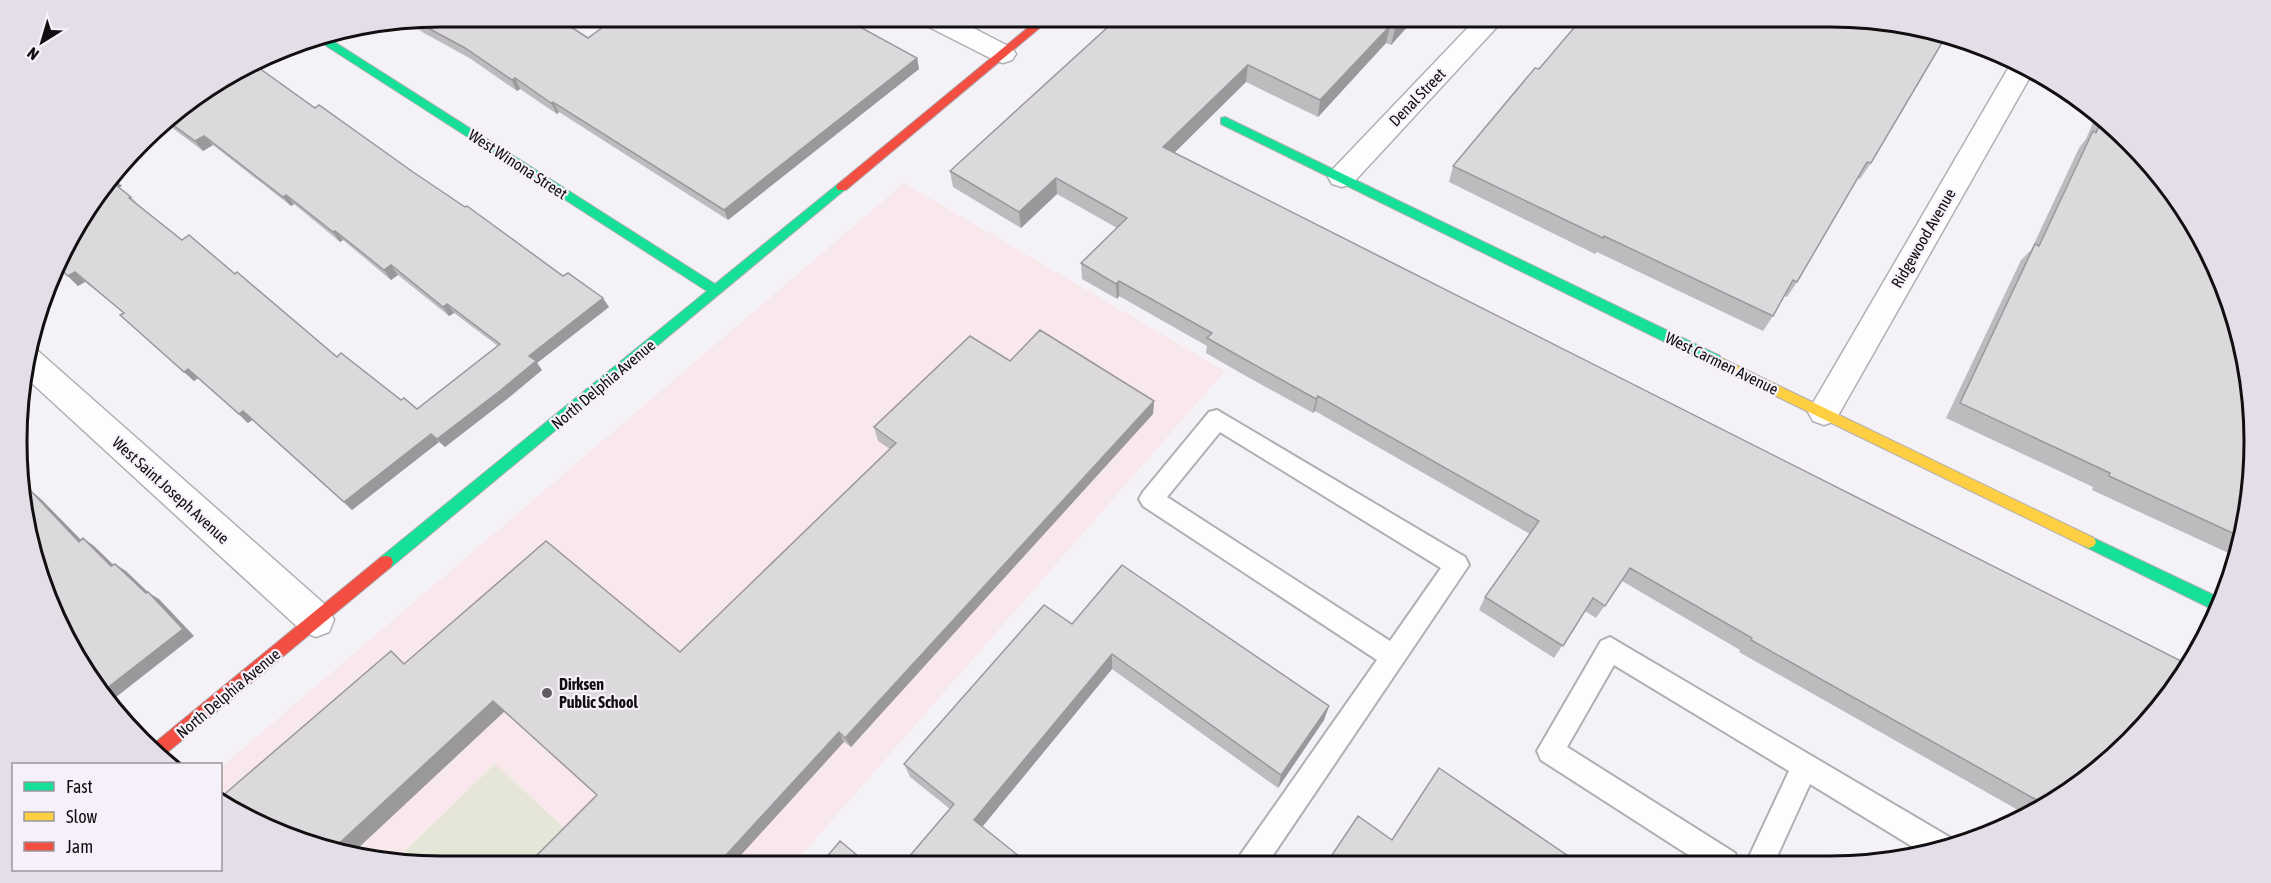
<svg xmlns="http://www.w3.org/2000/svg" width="2271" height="883" font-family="'Asap Condensed',sans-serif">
	<rect width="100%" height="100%" fill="#f5f2f7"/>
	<path fill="#f8e8ec" d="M904,183L1225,371L792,866H442L305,844L221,799L220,768Z"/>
	<path fill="#e5e6d8" d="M495,764L566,830L531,866H442L397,859Z"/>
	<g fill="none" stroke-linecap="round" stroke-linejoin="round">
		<defs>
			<path id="lane" d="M1217,410L1465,557L1469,565L1267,864H1237L1241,854L1377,660L1143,506L1139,499L1143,492L1209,412ZM1220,432L1441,568L1390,641L1167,497Z
				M1610,637L1951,838L1953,845L1923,853L1810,784L1774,863H1746L1789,771L1614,665L1567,747L1735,853L1739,863H1701L1541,760L1537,751L1601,641Z"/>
			<path id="street" d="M915,16H950L1012,48L1016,54L1012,60L1003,63L994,60L919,22Z
				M1479,16H1507L1352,184L1342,187L1332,184L1328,177L1332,170Z
				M2013,60L2034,70L1835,421L1824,425L1813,421L1808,412L1813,403Z
				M29,347L37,350L329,608L334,620L329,632L316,637L303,632L23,375Z"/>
			<path id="fast" d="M325,36L715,284L838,184H846L848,187L391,567L386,568L381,567L379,562L381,557L707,291L314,38Z
				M1225,117L1720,356L1721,360L1715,365L1710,364L1221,124V118Z
				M2089,536L2222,599L2216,611L2084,546L2082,542L2084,538Z"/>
			<path id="slow" d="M1715,355L2094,538L2096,542L2094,546L2089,548L2084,546L1710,364L1709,360Z"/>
			<path id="jam" d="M1042,16H1054L846,190H838L836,187L838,184Z
				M386,556L391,557L393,562L391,567L163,756L152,745L381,557Z"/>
		</defs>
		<use href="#lane" stroke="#b1afb3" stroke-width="4"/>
		<use href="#street" stroke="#b1afb3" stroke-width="3"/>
		<use href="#fast" stroke="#b1afb3" stroke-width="2"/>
		<use href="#slow" stroke="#b1afb3" stroke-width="2"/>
		<use href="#jam" stroke="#b1afb3" stroke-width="2"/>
		<use href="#lane" fill="#fefdfe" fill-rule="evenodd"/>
		<use href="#street" fill="#fefdfe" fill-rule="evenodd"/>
		<use href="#fast" fill="#16e098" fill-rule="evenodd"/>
		<use href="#slow" fill="#ffcf43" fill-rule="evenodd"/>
		<use href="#jam" fill="#f24e42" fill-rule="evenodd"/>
	</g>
	<path fill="#bdbbbe" d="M441,16L588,38L917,58L919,69L728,220L559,112L557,114L520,89L517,91L471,59L424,33L407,22Z
		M1120,16H1417L1391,45L1386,43L1318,117L1246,82L1174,153L2109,761L2025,814L1739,652L1740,650L1622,581L1596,618L1585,611L1554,658L1479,610L1485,597L1530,534L1315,411L1313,413L1244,375L1206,353L1207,346L1119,296L1117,299L1082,279L1081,263L1117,228L1057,194L1021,228L953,187L950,171Z
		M1830,16L1952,37L1947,44L1942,42L1871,163L1860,179L1857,178L1797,282L1787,297L1784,296L1773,316L1763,331L1597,252L1595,254L1449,182L1453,166Z
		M229,73L315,108L413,172L609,307L537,363L542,370L507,399L445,447L439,442L352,510L252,420L248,423L198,378L194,381L120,315L124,313L85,282L78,286L57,266L73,229L115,179L122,186L119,187L131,197L140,206L182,240L235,274L337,357L401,400L417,409L498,346L454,313L449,316L398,275L391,280L343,240L340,242L294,204L291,206L213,145L203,151L163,121Z
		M2097,113L2109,122L2251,497L2237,557L2092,490L2093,487L1946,418L2021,260L2031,250L2079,148L2086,139Z
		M1010,361L1154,401L1153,414L851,747L844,742L597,795L505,712L405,663L680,652L890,449L878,441L874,427Z
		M1072,624L1329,706L1324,720L1278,788L1112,669L982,827L950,809L910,777L904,764Z"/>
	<path fill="#9a989b" d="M1405,16H1417L1391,45L1395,28Z
		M1390,26L1386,43L1318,117L1320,100Z
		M917,58L919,69L728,220L724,210Z
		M1248,65L1246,82L1163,164V147Z
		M515,78L520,89L517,91L512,80Z
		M553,102L559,112L557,114L551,103Z
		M204,136L213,145L203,151L195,141Z
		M1056,178L1057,194L1021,228L1019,212Z
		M115,179L122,186L118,188L112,182Z
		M286,195L294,204L291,206L283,197Z
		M335,231L343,240L340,242L333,232Z
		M391,265L398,275L391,280L384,270Z
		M75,272L85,282L78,286L68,276Z
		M1119,281V296L1117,299L1116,284Z
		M603,298L609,307L537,363L542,370L507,399L445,447L437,439L529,356Z
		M447,304L454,313L449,316L443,307Z
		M188,369L198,378L194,381L184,372Z
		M1318,396L1315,411L1313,413L1316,399Z
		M1154,401L1153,414L851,747L845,738Z
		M243,411L252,420L248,423L239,414Z
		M431,434L439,442L352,510L344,502Z
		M30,490L41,499L90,549L79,542Z
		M83,538L94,546L123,574L111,566Z
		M115,564L126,571L149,593L159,599L194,636L111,701L102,692L146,593Z
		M1112,654V669L978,832L974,820Z
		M493,701L505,711L354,852L333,849Z
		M1329,706L1324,720L1278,788L1281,775Z
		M839,732L844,742L731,866H716Z"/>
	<path fill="#dcd9dd" stroke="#9a989b" stroke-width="1.5" d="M441,16H554L588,38L618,16H840L917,58L724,210L553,102L551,103L515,78L512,80L465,48L415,21Z
		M1120,16H1405L1395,28L1390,26L1320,100L1248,65L1163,147L2189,665L2183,678L2109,761L2042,803L1751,640L1752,638L1630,568L1605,606L1593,598L1563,646L1485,597L1539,521L1318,396L1316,399L1246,360L1207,338L1212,333L1119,281L1116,284L1081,263L1127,218L1056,178L1019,212L950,171Z
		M1584,16H1830L1946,36L1871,163L1867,162L1797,282L1793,280L1773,316L1604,236L1603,238L1453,166L1535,68L1539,69Z
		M252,63L315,108L319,105L413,172L465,207L467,206L563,276L568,273L603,298L529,356L536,361L501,390L437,439L431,434L344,502L243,411L239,414L188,369L184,372L120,315L124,313L75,272L68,276L57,266L73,229L112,182L131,197L129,198L182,240L189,235L235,274L237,272L337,357L341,353L401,400L404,398L417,409L500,344L447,304L443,307L391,265L384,270L335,231L333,232L286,195L283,197L204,136L195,141L165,119L229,73Z
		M2103,117L2109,122L2166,183L2211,253L2240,331L2254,413L2251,497L2241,537L2109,476L2110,473L1960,403L2035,244L2039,246L2093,131L2096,133Z
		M1040,330L1154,401L845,738L839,732L716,866H526L597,795L493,701L333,849L305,844L220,799V798L391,651L404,664L546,541L680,652L896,443L874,427L970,336L1010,361Z
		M30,490L79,542L83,538L111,566L115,564L146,593L148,592L183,629L102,692L88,677L49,604L25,525L24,492L25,493Z
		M1122,565L1329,706L1281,775L1112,654L974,820L1030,865H902L954,804L904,764L1044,605L1072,624Z
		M1439,768L1580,864H1326L1358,816L1392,840Z
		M840,841L869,865L819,866Z"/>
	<circle fill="#615e62" stroke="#f5f0f9" stroke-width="2" cx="547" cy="693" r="6"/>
	<g text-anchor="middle" stroke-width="4.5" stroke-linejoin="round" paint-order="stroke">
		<g font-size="16" fill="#110f12" stroke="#f5f0f9">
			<text transform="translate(1417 97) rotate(-46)" y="6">Denal Street</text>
			<text transform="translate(518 164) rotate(33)" y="6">West Winona Street</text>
			<text transform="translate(1923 238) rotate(-60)" y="6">Ridgewood Avenue</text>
			<text transform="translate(1722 363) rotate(26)" y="6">West Carmen Avenue</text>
			<text transform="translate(603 384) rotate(-40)" y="6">North Delphia Avenue</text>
			<text transform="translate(171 490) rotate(42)" y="6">West Saint Joseph Avenue</text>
			<text transform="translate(228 693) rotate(-40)" y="6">North Delphia Avenue</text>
		</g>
		<g font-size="16" font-weight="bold" fill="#110f12" stroke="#f5f0f9" text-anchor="start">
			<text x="559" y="690">Dirksen<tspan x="559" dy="18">Public School</tspan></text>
		</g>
	</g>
	<path d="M0 0H2271V883H0ZM441 27H1830A414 414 0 0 1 2244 441V442A414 414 0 0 1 1830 856H441A414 414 0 0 1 27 442V441A414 414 0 0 1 441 27Z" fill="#e3dee7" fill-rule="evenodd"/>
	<path fill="none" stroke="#110f12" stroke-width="3" d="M441 27H1830A414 414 0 0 1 2244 441V442A414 414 0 0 1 1830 856H441A414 414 0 0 1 27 442V441A414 414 0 0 1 441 27Z"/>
	<rect x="12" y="763" width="210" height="108" fill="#f5f0f9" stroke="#9a969d" stroke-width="1.5"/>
	<rect x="24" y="782" width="30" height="9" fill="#16e098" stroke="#9a969d" stroke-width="1.5"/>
	<text x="66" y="793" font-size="18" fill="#110f12">Fast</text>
	<rect x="24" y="812" width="30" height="9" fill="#ffcf43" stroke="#9a969d" stroke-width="1.5"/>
	<text x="66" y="823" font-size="18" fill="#110f12">Slow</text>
	<rect x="24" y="842" width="30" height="9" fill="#f24e42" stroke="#9a969d" stroke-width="1.5"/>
	<text x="66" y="853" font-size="18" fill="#110f12">Jam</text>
	<g transform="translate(42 42) rotate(217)" stroke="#f5f0f9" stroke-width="4.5" paint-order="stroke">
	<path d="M0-4.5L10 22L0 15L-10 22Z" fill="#110f12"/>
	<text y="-9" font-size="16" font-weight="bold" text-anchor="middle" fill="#110f12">N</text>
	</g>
</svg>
